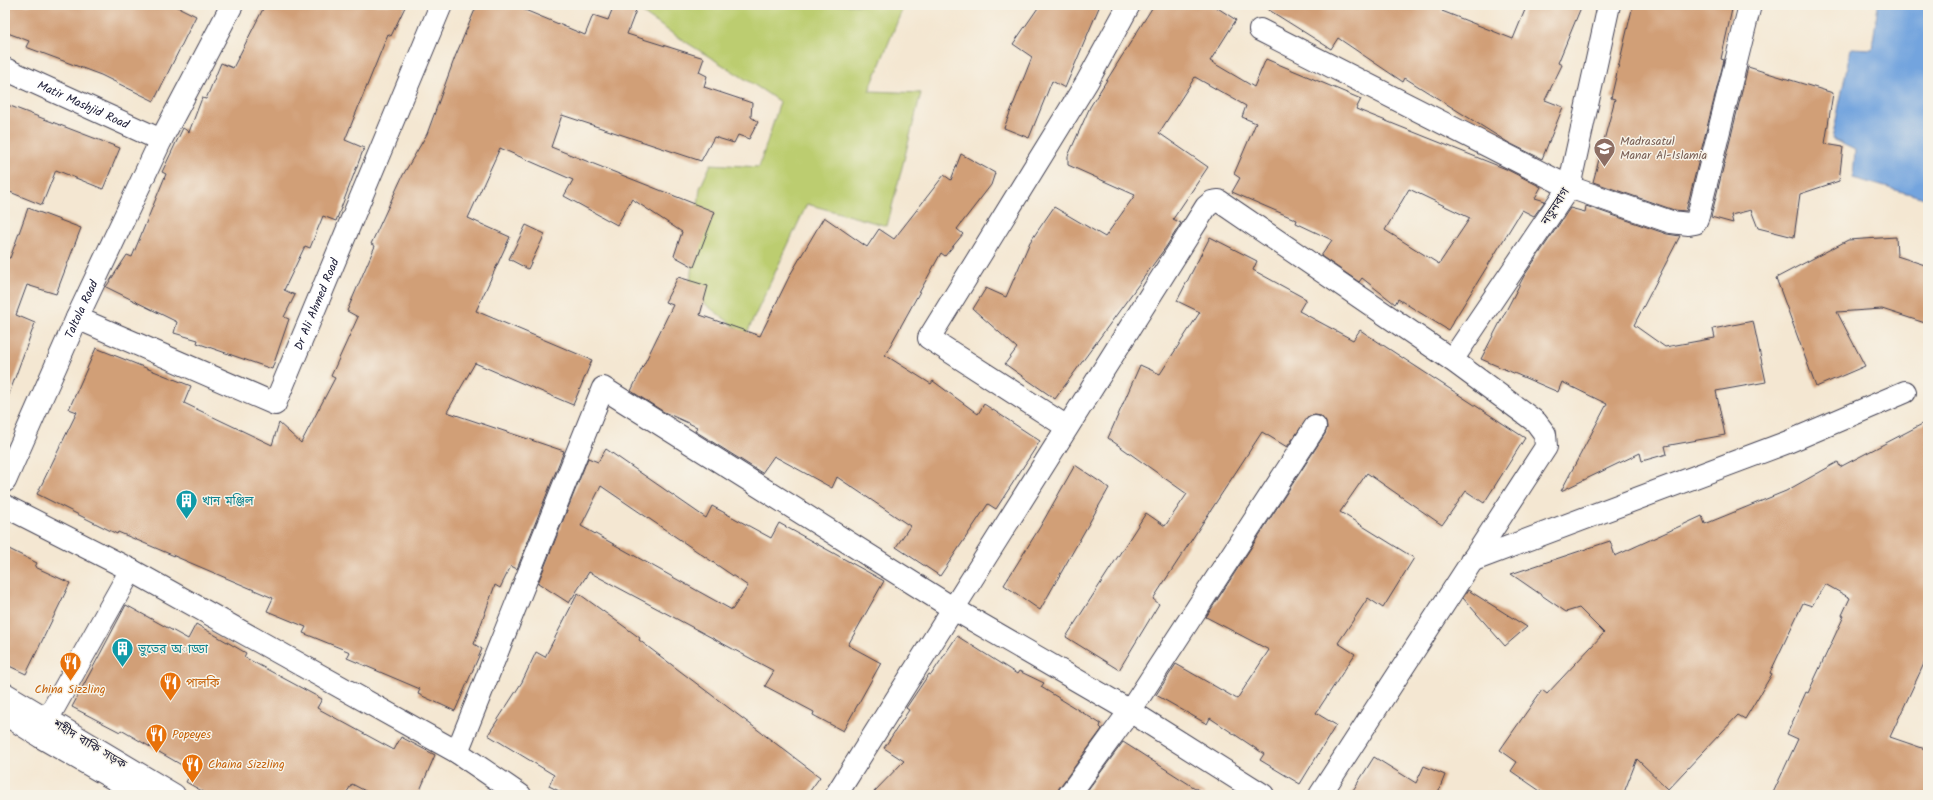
<svg xmlns="http://www.w3.org/2000/svg" width="1933" height="800" font-family="Kalam,'Noto Sans Bengali',sans-serif">
	<rect width="100%" height="100%" fill="#f7f3e8"/>
	<filter id="ink" filterUnits="userSpaceOnUse"><feTurbulence type="fractalNoise" baseFrequency=".025" numOctaves="2"/><feDisplacementMap in="SourceGraphic" scale="8" xChannelSelector="R" yChannelSelector="G"/><feConvolveMatrix kernelMatrix="1 2 1 2 8 2 1 2 1" color-interpolation-filters="sRGB"/></filter>
	<filter id="wash" filterUnits="userSpaceOnUse"><feTurbulence type="fractalNoise" baseFrequency=".012" numOctaves="4" result="noise"/><feDisplacementMap in="SourceGraphic" scale="16" xChannelSelector="R" yChannelSelector="G"/><feGaussianBlur stdDeviation="0.9" result="paint"/><feColorMatrix in="noise" values="0 0 0 0 0 0 0 0 0 0 0 0 0 0 0 0 0 1.4 0 .05"/><feComposite in="paint" operator="in"/></filter>
	<g filter="url(#wash)">
		<rect width="100%" height="100%" fill="#f4e7d2"/>
		<path fill="#bccd70" stroke="#6f7856" d="M632,5H904L869,91L921,93L887,226L807,204L746,335L689,292L700,188L711,164L759,167L780,102C731,68 679,41 632,5Z"/>
		<path fill="#73a4de" stroke="#4a638c" d="M1878,5H1928V199L1853,178L1855,150L1832,139L1851,48L1872,49Z"/>
		<g id="blocks">
			<path fill="#d19f77" fill-rule="evenodd" d="M5,5H174L196,16L154,101L101,75L26,47L29,41L5,32Z
				M265,5H406L391,36L388,34L345,140L364,148L336,221L323,216L310,248L305,246L284,290L295,295L284,317L289,319L272,369L197,343L198,340L174,333L177,322L106,287L127,255L132,257L166,174L162,172L183,128L189,132L202,98L206,99L221,63L233,68Z
				M477,5H513L585,35L593,15L608,20L614,5H638L627,34L704,58L699,72L707,76L704,87L752,103L751,117L758,122L749,139L738,135L734,143L714,137L701,161L562,115L551,147L715,212L694,267L674,256L682,232L632,199L617,225L564,196L573,180L500,148L468,218L510,237L476,311L592,360L573,405L475,363L447,412L564,451L517,569L511,566L500,588L495,585L474,644L482,649L455,711L418,694L420,689L347,658L350,652L303,633L306,627L267,611L273,598L118,532L117,534L37,494L77,412L69,409L96,348L191,386L184,403L272,445L279,423L301,443L335,378L331,376L358,317L347,311L375,246L371,244L403,175L427,134L455,57Z
				M1040,5H1100L1065,88L1052,81L1029,138L1004,128L1032,57L1013,44Z
				M1154,5H1213L1236,20L1210,61L1254,87L1266,59L1361,99L1356,109L1506,169L1541,187L1535,198L1545,201L1534,216L1522,210L1448,330L1398,299L1395,304L1362,278L1359,282L1321,256L1332,240L1296,223L1297,220L1232,192L1240,178L1234,174L1256,123L1242,117L1246,106L1195,77L1159,133L1208,167L1173,219L1181,223L1166,247L1055,399L1005,364L1017,348L973,309L986,288L1006,297L1030,242L1054,207L1105,237L1135,195L1068,165V156L1090,107ZM1409,189L1470,218L1439,264L1385,230Z
				M1261,5H1445L1442,11L1513,39L1527,5H1582L1558,63L1562,65L1545,100L1563,107L1542,159L1509,143L1405,78L1403,82L1338,38L1331,49Z
				M1633,5H1733L1721,59L1724,60L1686,211L1674,210L1593,182L1615,99L1611,98Z
				M1748,67L1833,93L1825,144L1843,147L1839,181L1800,194L1794,237L1758,228L1751,210L1731,215L1733,223L1711,217Z
				M5,104L120,148L103,189L56,170L42,205L5,190Z
				M961,154L995,173L991,185L957,229L963,234L945,256L941,253L885,355L931,384L933,381L978,414L984,404L1040,441L996,509L988,504L940,576L896,547L910,526L837,477L832,488L774,456L762,473L695,431L697,427L664,412L631,391L673,305L665,302L678,277L708,286L700,315L760,336L790,275L824,217L867,247L879,229L894,239L944,175L951,180Z
				M1586,206L1667,234L1680,236L1634,325L1665,347L1715,338L1713,329L1753,321L1766,382L1716,391L1725,435L1665,446L1667,454L1642,461L1640,453L1561,491L1607,404L1562,382L1558,392L1481,359L1524,276L1570,208L1585,212Z
				M28,208L81,228L56,294L27,285L16,315L35,323L8,397H5V257L10,258Z
				M526,225L545,234L528,269L509,259Z
				M1210,237L1257,261L1253,270L1306,299L1299,311L1353,340L1360,330L1525,438L1484,503L1466,491L1442,525L1367,473L1340,512L1414,558L1383,608L1368,598L1338,643L1355,654L1316,713L1336,725L1300,784L1260,760L1264,754L1210,718L1207,724L1156,695L1176,664L1237,699L1269,650L1206,617L1325,434L1327,428L1326,422L1321,416L1315,415L1309,416L1287,447L1262,432L1153,599L1159,604L1119,670L1066,637L1146,513L1165,526L1187,494L1108,438L1140,365L1160,374L1200,312L1177,301Z
				M1896,237L1897,256L1928,266V324L1882,309L1837,312L1865,366L1816,387L1776,278L1848,240Z
				M1928,421V655L1890,737L1928,750V795H1772L1798,739L1787,734L1806,692L1808,693L1844,616L1842,615L1850,598L1825,584L1812,606L1803,603L1770,673L1772,674L1745,719L1738,715L1668,789L1637,759L1623,795H1546L1511,771L1517,762L1500,750L1542,690L1547,694L1604,633L1579,608L1566,612L1511,574L1610,541L1615,556L1702,516L1705,524L1786,491L1838,462L1840,467Z
				M606,449L706,518L712,506L771,538L779,523L884,581L848,645L881,663L843,731L813,715L814,712L765,686L774,671L589,572L569,603L538,583L588,458L598,462ZM601,486L748,586L732,610L581,526Z
				M1075,465L1109,488L1040,610L1004,585L1040,527Z
				M5,547L37,563L35,567L70,583L26,674L5,664Z
				M1468,590L1527,627L1505,646L1463,598Z
				M578,593L640,638L639,640L820,777L807,795H567L549,786L554,775L488,735L522,682L536,652L545,657Z
				M126,605L188,639L196,624L246,653L244,657L322,699L317,708L394,750L401,737L435,755L418,795H373L352,784L345,795H209L186,782L192,771L121,730L120,732L72,707Z
				M957,636L1017,674L1019,671L1044,683L1041,687L1101,724L1100,727L1102,729L1059,788L1057,795H871L904,761L884,748L909,710L906,708L929,674L931,675Z
				M1123,742L1206,795H1084Z
				M1374,757L1416,783L1424,766L1445,775L1437,795H1350Z"/>
		</g>
	</g>
	<g filter="url(#ink)">
		<use href="#blocks" fill-opacity="0" stroke="#424052" stroke-width="1"/>
		<g fill="none" stroke-linecap="round" stroke-linejoin="round">
			<defs>
				<g id="minor">
					<path d="M1260,30L1569,187L1671,222L1689,224L1695,223L1698,216L1750,5"/>
					<path id="s1" d="M5,69L161,140"/>
					<path id="s2" d="M77,318L275,404L441,5"/>
					<path d="M1452,360L1569,187L1609,5"/>
					<path d="M1067,427L929,338L1087,82L1129,5"/>
					<path id="s3" d="M5,481L77,318L161,140L232,5"/>
					<path d="M5,506L131,570L457,752L520,795"/>
					<path d="M1471,561L1788,442L1905,392"/>
					<path d="M5,694L174,795"/>
					<path d="M5,714L41,737L142,795"/>
					<path d="M48,718L131,570"/>
					<path d="M457,752L603,388L954,609L1130,711L1263,795"/>
					<path d="M836,795L1206,207L1212,202L1219,201L1452,360L1536,422L1545,434L1546,447L1320,795"/>
					<path d="M1069,795L1130,711L1315,427"/>
				</g>
			</defs>
			<use href="#minor" stroke="#424052" stroke-width="24"/>
			<use href="#minor" stroke="#fff" stroke-width="22"/>
		</g>
	</g>
	<defs>
		<symbol id="school-pin" viewBox="-11 -11 22 30"><path d="M0 17L-7.5 6A9.5 9.5 0 1 1 7.5 6Z" fill="#8d6e63" stroke="#f7f3e8"/><path d="M0-5L7-2L0 1L-7-2ZM-4 1L0 2.5L4 1V4Q0 6-4 4Z" fill="#fff"/></symbol>
		<symbol id="building-pin" viewBox="-11 -11 22 30"><path d="M0 17L-7.5 6A9.5 9.5 0 1 1 7.5 6Z" fill="#0f9aa8" stroke="#f7f3e8"/><path d="M-4-6H4V6H1V3H-1V6H-4ZM-2.5-4.3h1.7v1.8h-1.7ZM.8-4.3h1.7v1.8H.8ZM-2.5-1h1.7V.8h-1.7ZM.8-1h1.7V.8H.8Z" fill="#fff"/></symbol>
		<symbol id="restaurant-pin" viewBox="-11 -11 22 30"><path d="M0 17L-7.5 6A9.5 9.5 0 1 1 7.5 6Z" fill="#e8710a" stroke="#f7f3e8"/><path d="M-5-6h1v4h1v-4h1v4h1v-4h1v5L-1.5 .5V6h-2V.5L-5-1ZM5-6V6H3V1.5H1.5Q1.5-4 5-6Z" fill="#fff"/></symbol>
	</defs>
	<g fill-rule="evenodd">
		<use href="#school-pin" x="1592" y="136" width="25" height="34"/>
		<use href="#building-pin" x="174" y="488" width="25" height="34"/>
		<use href="#building-pin" x="110" y="636" width="25" height="34"/>
		<use href="#restaurant-pin" x="58" y="650" width="25" height="34"/>
		<use href="#restaurant-pin" x="158" y="670" width="25" height="34"/>
		<use href="#restaurant-pin" x="144" y="722" width="25" height="34"/>
		<use href="#restaurant-pin" x="180" y="752" width="25" height="34"/>
	</g>
	<g text-anchor="middle" stroke-width="3" stroke-linejoin="round" paint-order="stroke">
		<g font-size="12" fill="#22223b" stroke="#f7f3e8">
			<text dy="4" stroke="none"><textPath href="#s1" startOffset="86">Matir Mashjid Road</textPath></text>
			<text transform="translate(1555 206) rotate(-57)" y="4">নতুনবাগ</text>
			<text dy="4" stroke="none"><textPath href="#s2" startOffset="324">Dr Ali Ahmed Road</textPath></text>
			<text dy="4" stroke="none"><textPath href="#s3" startOffset="188">Taltola Road</textPath></text>
			<text transform="translate(90 744) rotate(31)" y="4">শহীদ বাকি সড়ক</text>
		</g>
		<g font-size="12" fill="#785e54" stroke="#f7f3e8" text-anchor="start">
			<text x="1620" y="145">Madrasatul<tspan x="1620" dy="14">Manar Al-Islamia</tspan></text>
		</g>
		<g font-size="12" fill="#0d838f" stroke="#f7f3e8" text-anchor="start">
			<text x="202" y="505">খান মঞ্জিল</text>
			<text x="138" y="653">ভুতের অাড্ডা</text>
		</g>
		<g font-size="12" fill="#c56008" stroke="#f7f3e8" text-anchor="start">
			<text x="186" y="687">পালকি</text>
			<text x="70" y="693" text-anchor="middle">China Sizzling</text>
			<text x="172" y="738">Popeyes</text>
			<text x="208" y="768">Chaina Sizzling</text>
		</g>
	</g>
	<rect width="1933" height="800" fill="none" stroke="#f7f3e8" stroke-width="20"/>
</svg>
